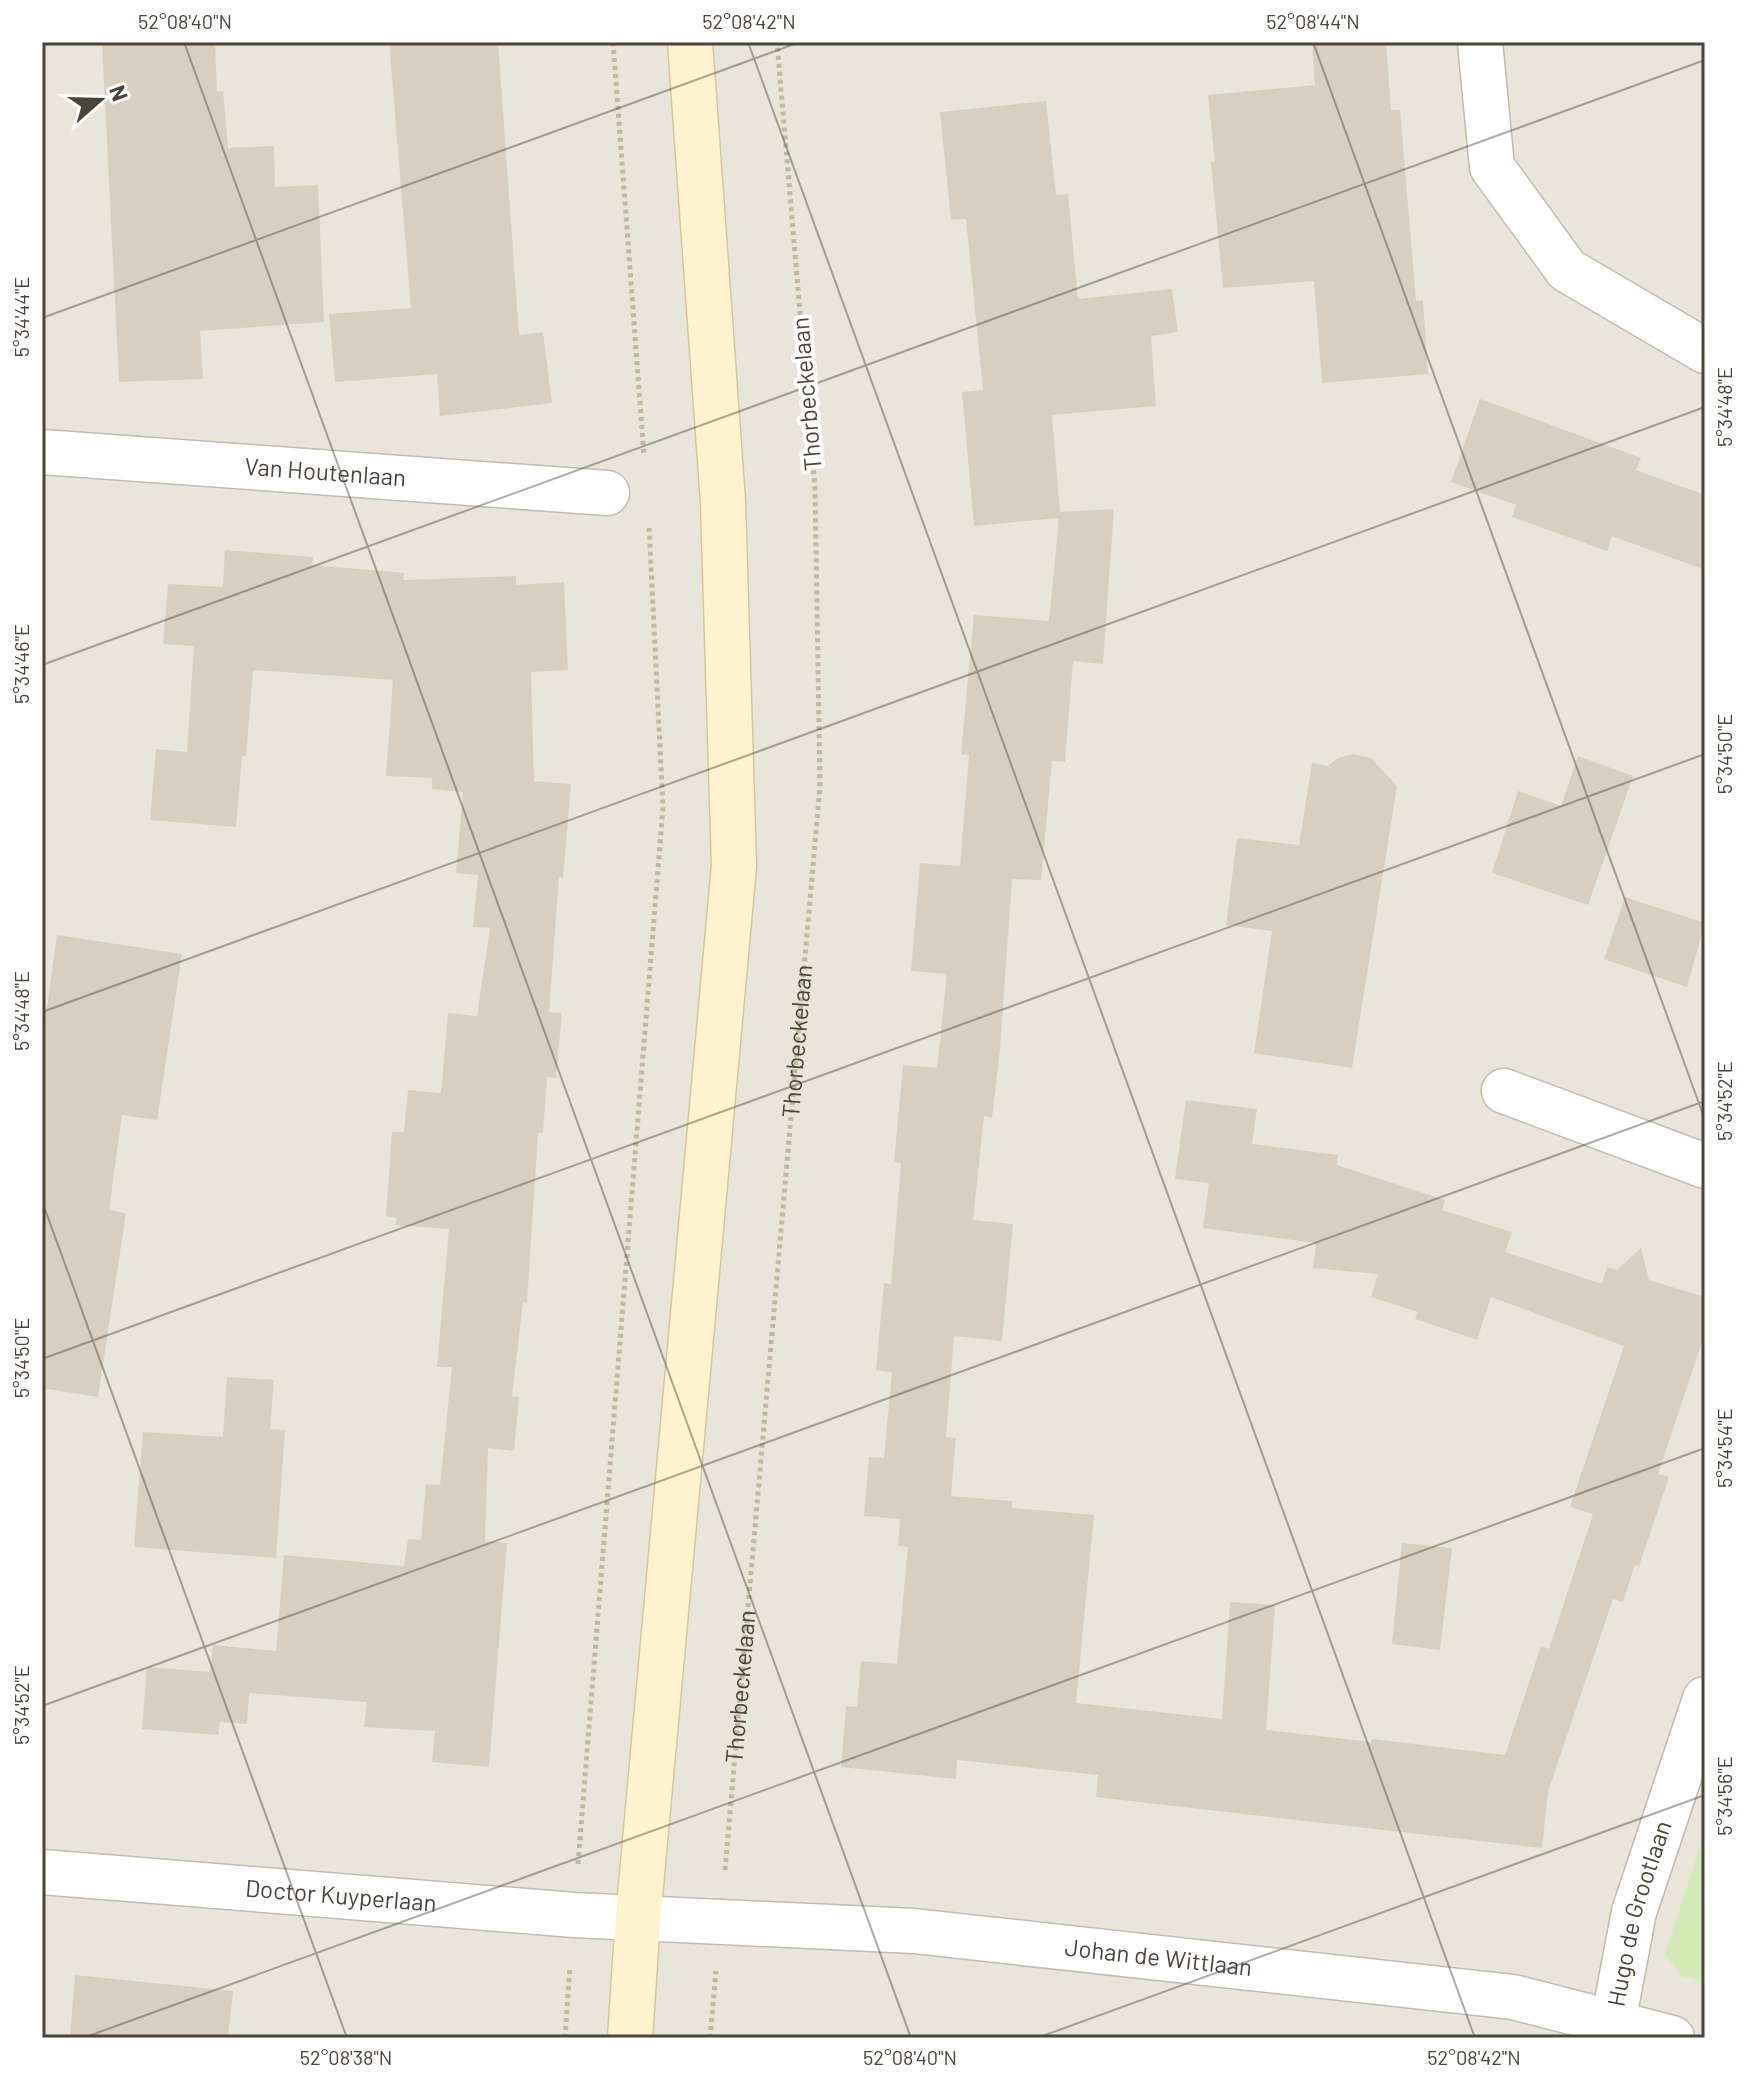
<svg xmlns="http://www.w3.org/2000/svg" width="1747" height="2080" font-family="Barlow,sans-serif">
	<rect width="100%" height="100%" fill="#f6f3ec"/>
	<path fill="#eae5da" d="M42,42H1705V2038H42Z"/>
	<path fill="#d2eab5" d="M1705,1832V1982L1682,1976L1665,1954Z"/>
	<path fill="#d8cfc1" d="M102,42H215L217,92L223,91L228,148L274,146L275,187L318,185L324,322L200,331L203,379L119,382Z
		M389,42H498L519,335L543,332L552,403L440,416L437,374L335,382L329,314L411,308Z
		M1312,42H1386L1391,110H1400L1416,301L1423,300L1428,374L1322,383L1314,281L1223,288L1211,162H1215L1208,95L1315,85Z
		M1046,101L1056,195L1068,194L1078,299L1172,289L1178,332L1151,336L1156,406L1052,415L1060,512L1114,509L1103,664L1073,661L1065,762L1052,761L1041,880L1012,879L1000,1050L992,1118L984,1116L973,1220L1013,1224L1002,1341L954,1336L946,1437L956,1438L951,1496L1012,1501V1508L1094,1515L1076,1703L1222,1719L1230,1602L1275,1605L1266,1730L1371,1742L1372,1739L1505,1755L1541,1646L1549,1649L1593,1514L1570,1507L1624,1346L1491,1297L1477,1340L1415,1319L1418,1312L1371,1297L1378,1274L1313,1268L1316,1243L1203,1228L1209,1183L1175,1179L1186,1100L1257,1109L1252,1144L1338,1155L1337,1165L1445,1200L1442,1210L1512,1232L1505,1252L1602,1284L1607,1267L1617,1270L1641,1248L1649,1280L1705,1297V1333L1658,1474L1669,1477L1639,1566L1635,1565L1623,1602L1613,1599L1548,1792L1542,1848L1096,1797L1098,1775L957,1760L956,1779L841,1767L846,1706L857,1707L861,1661L897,1664L908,1547L898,1546L900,1519L864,1516L869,1457L884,1458L892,1372L876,1370L884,1283L891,1284L901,1163L894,1162L903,1065L937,1068L947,974L911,971L920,863L960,866L969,755L961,754L974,615L1049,621L1059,518L974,526L962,392L983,390L966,219L951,220L940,112Z
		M1480,399L1641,458L1636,470L1705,495V570L1612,536L1607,551L1512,517L1516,505L1451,482Z
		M225,550L313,557L312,565L404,573L403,580L516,576V585L564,582L568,670L531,672L534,781L571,784L563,878L559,877L549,1012L562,1013L556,1078L547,1077L543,1133H538L527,1303L523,1302L512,1396L519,1397L514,1451L488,1448L485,1541L507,1543L489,1767L432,1762L435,1731L364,1727L367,1702L249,1693L247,1724L220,1722L218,1735L142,1729L147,1667L210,1672L213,1645L276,1651L284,1555L404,1566L408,1539L421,1540L426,1484L440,1485L452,1367H437L449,1229L395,1225L397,1218L386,1216L392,1132H404L408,1090L441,1093L448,1013L477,1016L490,928L473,927L478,875L456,873L463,792L432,789V778L386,776L393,680L253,670L246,756H242L236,827L150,820L156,749L187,752L194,646L163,644L168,584L223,587Z
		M1353,754L1371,758L1397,786L1352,1068L1254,1053L1272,931L1226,925L1237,838L1299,845L1312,763L1328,766L1338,758Z
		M1578,756L1633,776L1588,905L1492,873L1518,791L1561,806Z
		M1625,897L1705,923L1687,987L1604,959Z
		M57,935L182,954L157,1120L122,1115L109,1210L126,1213L98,1397L42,1388V1044Z
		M227,1377L274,1380L270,1429L285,1430L276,1558L134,1547L143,1432L223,1437Z
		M1402,1543L1452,1548L1440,1650L1392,1644Z
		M75,1975L233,1991L228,2038H70Z"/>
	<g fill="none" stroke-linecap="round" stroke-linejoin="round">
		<defs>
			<g id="street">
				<path d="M1480,42L1492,167L1567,270L1705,351"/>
				<path id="s2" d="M42,452L607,493"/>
				<path d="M1504,1091L1705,1166"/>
				<path id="s3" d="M42,1872L574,1915L914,1931L1513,1997L1672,2038"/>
				<path id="s4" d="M1610,2038L1634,1912L1705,1699"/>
			</g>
			<path id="secondary" d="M630,2038L638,1918L734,866L723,502L690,42"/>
		</defs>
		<use href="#street" stroke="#c2bbae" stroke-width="47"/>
		<use href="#secondary" stroke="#d6c79b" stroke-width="47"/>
		<g stroke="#c4b79f" stroke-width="5" stroke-dasharray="4 4" stroke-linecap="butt">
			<path d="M613,42L644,456"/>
			<path d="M578,1864L663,807L649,526"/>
			<path id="s1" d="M725,1870L820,786L815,488L777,42"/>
			<path d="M565,2038L570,1966"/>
			<path d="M710,2038L716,1971"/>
		</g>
		<use href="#street" stroke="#fff" stroke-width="44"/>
		<use href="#secondary" stroke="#fff3cd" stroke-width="44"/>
	</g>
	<path fill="none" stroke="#4b4439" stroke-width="2" stroke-opacity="0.45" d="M184,42L911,2038M748,42L1475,2038M1313,42L1705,1120M42,318L800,42M42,665L1705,60M42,1012L1705,407M42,1201L347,2038M42,1359L1705,754M42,1706L1705,1101M83,2038L1705,1448M1037,2038L1705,1795"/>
	<g text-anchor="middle" stroke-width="8" stroke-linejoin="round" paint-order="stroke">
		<g font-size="24" fill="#4b4439" stroke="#fff">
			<text transform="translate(807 394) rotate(-95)" y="8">Thorbeckelaan</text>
			<text dy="8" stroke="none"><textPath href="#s2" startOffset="284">Van Houtenlaan</textPath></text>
			<text dy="8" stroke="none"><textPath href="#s1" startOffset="832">Thorbeckelaan</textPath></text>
			<text dy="8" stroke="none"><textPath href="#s1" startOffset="184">Thorbeckelaan</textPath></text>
			<text dy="8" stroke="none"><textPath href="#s3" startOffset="300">Doctor Kuyperlaan</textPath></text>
			<text dy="8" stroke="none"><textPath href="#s4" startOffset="128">Hugo de Grootlaan</textPath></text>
			<text dy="8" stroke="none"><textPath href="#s3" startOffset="1120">Johan de Wittlaan</textPath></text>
		</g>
	</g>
	<rect width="1747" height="2080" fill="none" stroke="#ffffff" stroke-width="88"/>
	<g transform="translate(100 100) rotate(70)" stroke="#ffffff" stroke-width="6" paint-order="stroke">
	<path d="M0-6L14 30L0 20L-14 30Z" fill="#4b4439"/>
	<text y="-12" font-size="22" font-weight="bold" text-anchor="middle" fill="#4b4439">N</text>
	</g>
	<rect x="44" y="44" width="1659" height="1992" fill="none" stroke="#4b4439" stroke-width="3"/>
	<g font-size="20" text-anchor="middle" fill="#4b4439">
		<text x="185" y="29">52°08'40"N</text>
		<text x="749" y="29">52°08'42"N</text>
		<text x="1313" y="29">52°08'44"N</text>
		<text transform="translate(22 317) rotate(-90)" y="7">5°34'44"E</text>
		<text transform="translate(1725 407) rotate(-90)" y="7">5°34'48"E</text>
		<text transform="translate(22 664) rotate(-90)" y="7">5°34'46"E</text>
		<text transform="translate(1725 754) rotate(-90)" y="7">5°34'50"E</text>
		<text transform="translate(22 1011) rotate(-90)" y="7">5°34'48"E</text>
		<text transform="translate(1725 1101) rotate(-90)" y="7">5°34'52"E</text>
		<text transform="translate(22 1358) rotate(-90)" y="7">5°34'50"E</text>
		<text transform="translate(1725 1448) rotate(-90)" y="7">5°34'54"E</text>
		<text transform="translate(22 1705) rotate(-90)" y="7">5°34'52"E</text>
		<text transform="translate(1725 1796) rotate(-90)" y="7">5°34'56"E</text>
		<text x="346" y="2065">52°08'38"N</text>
		<text x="910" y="2065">52°08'40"N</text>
		<text x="1474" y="2065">52°08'42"N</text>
	</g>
</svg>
